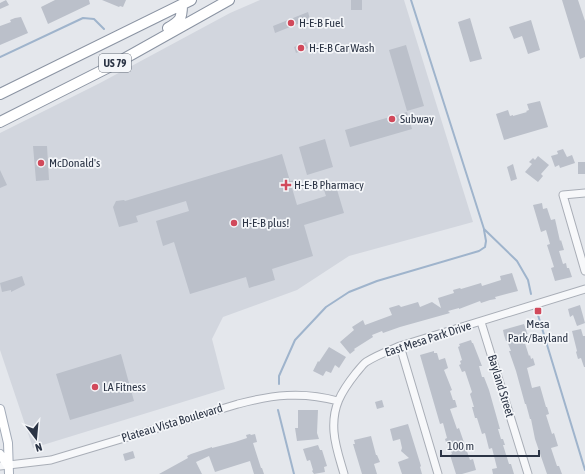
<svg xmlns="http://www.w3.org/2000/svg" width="585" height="474" font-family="'Asap Condensed',sans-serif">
	<rect width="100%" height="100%" fill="#e4e7ec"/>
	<path fill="#d2d6de" d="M260,0H404L473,222L349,256L297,290L223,317L212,339L225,389L33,448L0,350V133L100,83L230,13Z"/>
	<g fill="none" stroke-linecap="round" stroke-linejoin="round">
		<path stroke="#9fb4cc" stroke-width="2" d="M411,0L484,229L517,261L528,280L531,294
			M0,57L83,18L94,19L104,29
			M538,315L585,470
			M279,384V376L295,340L326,307L349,292L377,281L479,251L485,247L486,241L484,230
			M278,410L294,474"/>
	</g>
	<path fill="#bbc0ca" d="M6,0L9,5L0,9V3Z
		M55,0H89L90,4L48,24L41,7Z
		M102,0H126L123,7L120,6L119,7Z
		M351,0H362V10H351Z
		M562,0H578L585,21V57L580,59Z
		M308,12L310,19L275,33L273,26Z
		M21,17L28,33L0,45V26L11,22L10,20L15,18Z
		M470,18L482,59L470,62L458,22Z
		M531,20L540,50L528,54L522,36L514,39L509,27Z
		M306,42L308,48L296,53L294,47Z
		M406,45L424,106L407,111L389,50Z
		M540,101L548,127L504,140L496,114L508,110L510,116L513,115V116L527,112L526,111L529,110L527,104Z
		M407,112L412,129L350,147L345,130Z
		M325,139L333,167L307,175L299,147Z
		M33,146H47L49,180L36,181Z
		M563,149L567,157L572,155L575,163L560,168L559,165L555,167L551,156L558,154L557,151Z
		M282,154L290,181L296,180L298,186L292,188L297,205L326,196L323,187L335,183L344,213L304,225L313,256L272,269L275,280L249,288L246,277L190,294L174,242L163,246L156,221L189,211L186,201L136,216L138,222L119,227L113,207L116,201L124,200L125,201Z
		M538,156L549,165L541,174L543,176L538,182L525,172L532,164L529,162L533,158L535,160Z
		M578,162H585V174H578Z
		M513,164L517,179L511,181L507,167Z
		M0,170L7,185L0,188Z
		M542,203L543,209L547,208L551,220L555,219L560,241L561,240L564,250L559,251L563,264L566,263L567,268H569L572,277L555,281L551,268L554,267L547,245L550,244L546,230L541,232L533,205Z
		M512,273L518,291L495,297L496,299L490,300L481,303L480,301L459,309V308L448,311L450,313L400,327L383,333L382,331L372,335L373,337L354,349L355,350L350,354L340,342L354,330L352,327L363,320L365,325L392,315L389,308L399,305L401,307L418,302L420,307L432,302L441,308L438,298L454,293L453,290L460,288L461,289L481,283L482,286L501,280L500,276Z
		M22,276L25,285L11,292V290L2,292L0,283Z
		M580,305L585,323L577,326L573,315L570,317L568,309Z
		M524,324L528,335L523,337L529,356L530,355L531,359L533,358L535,365L527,368L532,388L540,386L546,407H547L549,414L546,415L552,434L554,433L558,446L551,448L557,466H559L562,474H547L535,439L531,419H530L526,404H525L516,371L509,351H511L507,341H506L504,335L503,330Z
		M581,329L583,336H585V367H584L581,358L578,359L576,352L577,351L572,331Z
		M471,340L472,343H473L482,366H479L482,377H484L489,390L500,429H498L501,439H503L505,445H503L509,464H511L514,474H493L492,469L497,468L492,448L489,449L485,433L482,434L477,418H475L472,407H474L470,394L472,392L465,371L462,372L459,365L461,364L460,361L462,360L458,347L460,346L459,344Z
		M329,347L346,357L339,368L335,365L331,373L326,371L323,376L313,371L318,361L319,362Z
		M434,351V353H437L439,360L445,358L448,368L444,370L452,390L450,391L453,400H455L457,407L450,409L457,429L459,428L470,460L473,459L476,470L462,474H456L450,455L452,454L449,445H447L445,439L447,438L443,423L440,424L420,355Z
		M121,354L134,401L70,420L56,374Z
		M382,400L384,407L377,409L375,402Z
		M298,410H318L317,433L319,439L297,441L295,428H298Z
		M408,424L421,466L420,467L422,474H402L398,462L409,458L401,451L402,448L400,439L393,441L390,429Z
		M250,434L251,435L255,434L257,442L253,443L261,468H262L264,474H254L250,461L215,472L209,456L196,462L202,474H159L188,458L187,456L191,454L212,447V448L235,442L247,438L246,435Z
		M371,436L376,455H377L380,462L374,464L377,474H362L353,444H355L354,440Z
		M318,445L320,450H322L327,466L324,467L325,472L314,474L312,471L313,470L310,460L307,461L303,449Z
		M133,451L135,458L125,461L123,454Z"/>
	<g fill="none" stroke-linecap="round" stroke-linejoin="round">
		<defs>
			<path id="minor" d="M585,193L563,195L585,271
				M481,322L528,474
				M400,346L438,474
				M0,466L51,460L238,404C272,395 302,391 338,401
				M344,474C340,460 335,446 334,432C332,407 341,392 356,373C359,370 362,365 366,362C377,355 388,351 400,346L585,289"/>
			<path id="major" d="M0,409L8,443L9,474
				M0,454L8,466"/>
			<path id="highway" d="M168,28C180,21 182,19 182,5
				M0,94L191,0
				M0,122L113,65L229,0"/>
		</defs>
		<use href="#minor" stroke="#a9aeb7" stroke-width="9"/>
		<use href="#major" stroke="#a3abb8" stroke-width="10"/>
		<use href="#highway" stroke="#8b94a3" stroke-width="12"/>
		<use href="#minor" stroke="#f7f8fa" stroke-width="7"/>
		<use href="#major" stroke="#fff" stroke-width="8"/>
		<use href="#highway" stroke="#fff" stroke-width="10"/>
	</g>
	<g fill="#d1495b" stroke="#f4f6f9" stroke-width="1.5">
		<circle cx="291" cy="23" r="4"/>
		<circle cx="301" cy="48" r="4"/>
		<circle cx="392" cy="119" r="4"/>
		<circle cx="41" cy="163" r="4"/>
		<path d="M284 179h4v4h4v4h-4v4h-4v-4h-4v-4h4z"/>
		<circle cx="234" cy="223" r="4"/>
		<rect x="534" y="307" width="8" height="8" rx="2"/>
		<circle cx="95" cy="387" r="4"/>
	</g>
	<g text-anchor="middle" stroke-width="3.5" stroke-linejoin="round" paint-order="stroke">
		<rect fill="#f4f6f9" stroke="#676e7b" stroke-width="1" x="99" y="54" width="32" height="18" rx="3"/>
		<g font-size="11" font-weight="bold" fill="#2b3445">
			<text x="115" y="67">US 79</text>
		</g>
		<g font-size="12" fill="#2b3445" stroke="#f4f6f9" text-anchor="start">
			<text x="299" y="27">H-E-B Fuel</text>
			<text x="309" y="52">H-E-B Car Wash</text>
			<text x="400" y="123">Subway</text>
			<text x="49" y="167">McDonald's</text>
			<text x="294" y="189">H-E-B Pharmacy</text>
			<text x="242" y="227">H-E-B plus!</text>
			<text x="538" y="328" text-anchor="middle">Mesa<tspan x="538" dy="14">Park/Bayland</tspan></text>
			<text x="103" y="391">LA Fitness</text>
		</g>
		<g font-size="12" fill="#2b3445" stroke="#f4f6f9">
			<text transform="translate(428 339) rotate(-18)" y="4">East Mesa Park Drive</text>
			<text transform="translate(501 386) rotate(73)" y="4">Bayland Street</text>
			<text transform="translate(172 423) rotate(-17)" y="4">Plateau Vista Boulevard</text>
		</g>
	</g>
	<g transform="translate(36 438) rotate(164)" stroke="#f4f6f9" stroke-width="3" paint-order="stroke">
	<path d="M0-3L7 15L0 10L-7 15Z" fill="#2b3445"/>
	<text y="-6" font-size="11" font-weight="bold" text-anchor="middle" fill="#2b3445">N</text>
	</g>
	<path d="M441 450v6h98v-6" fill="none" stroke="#2b3445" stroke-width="2"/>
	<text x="447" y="450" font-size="12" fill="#2b3445" stroke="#f4f6f9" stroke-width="3" paint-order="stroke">100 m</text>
</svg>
